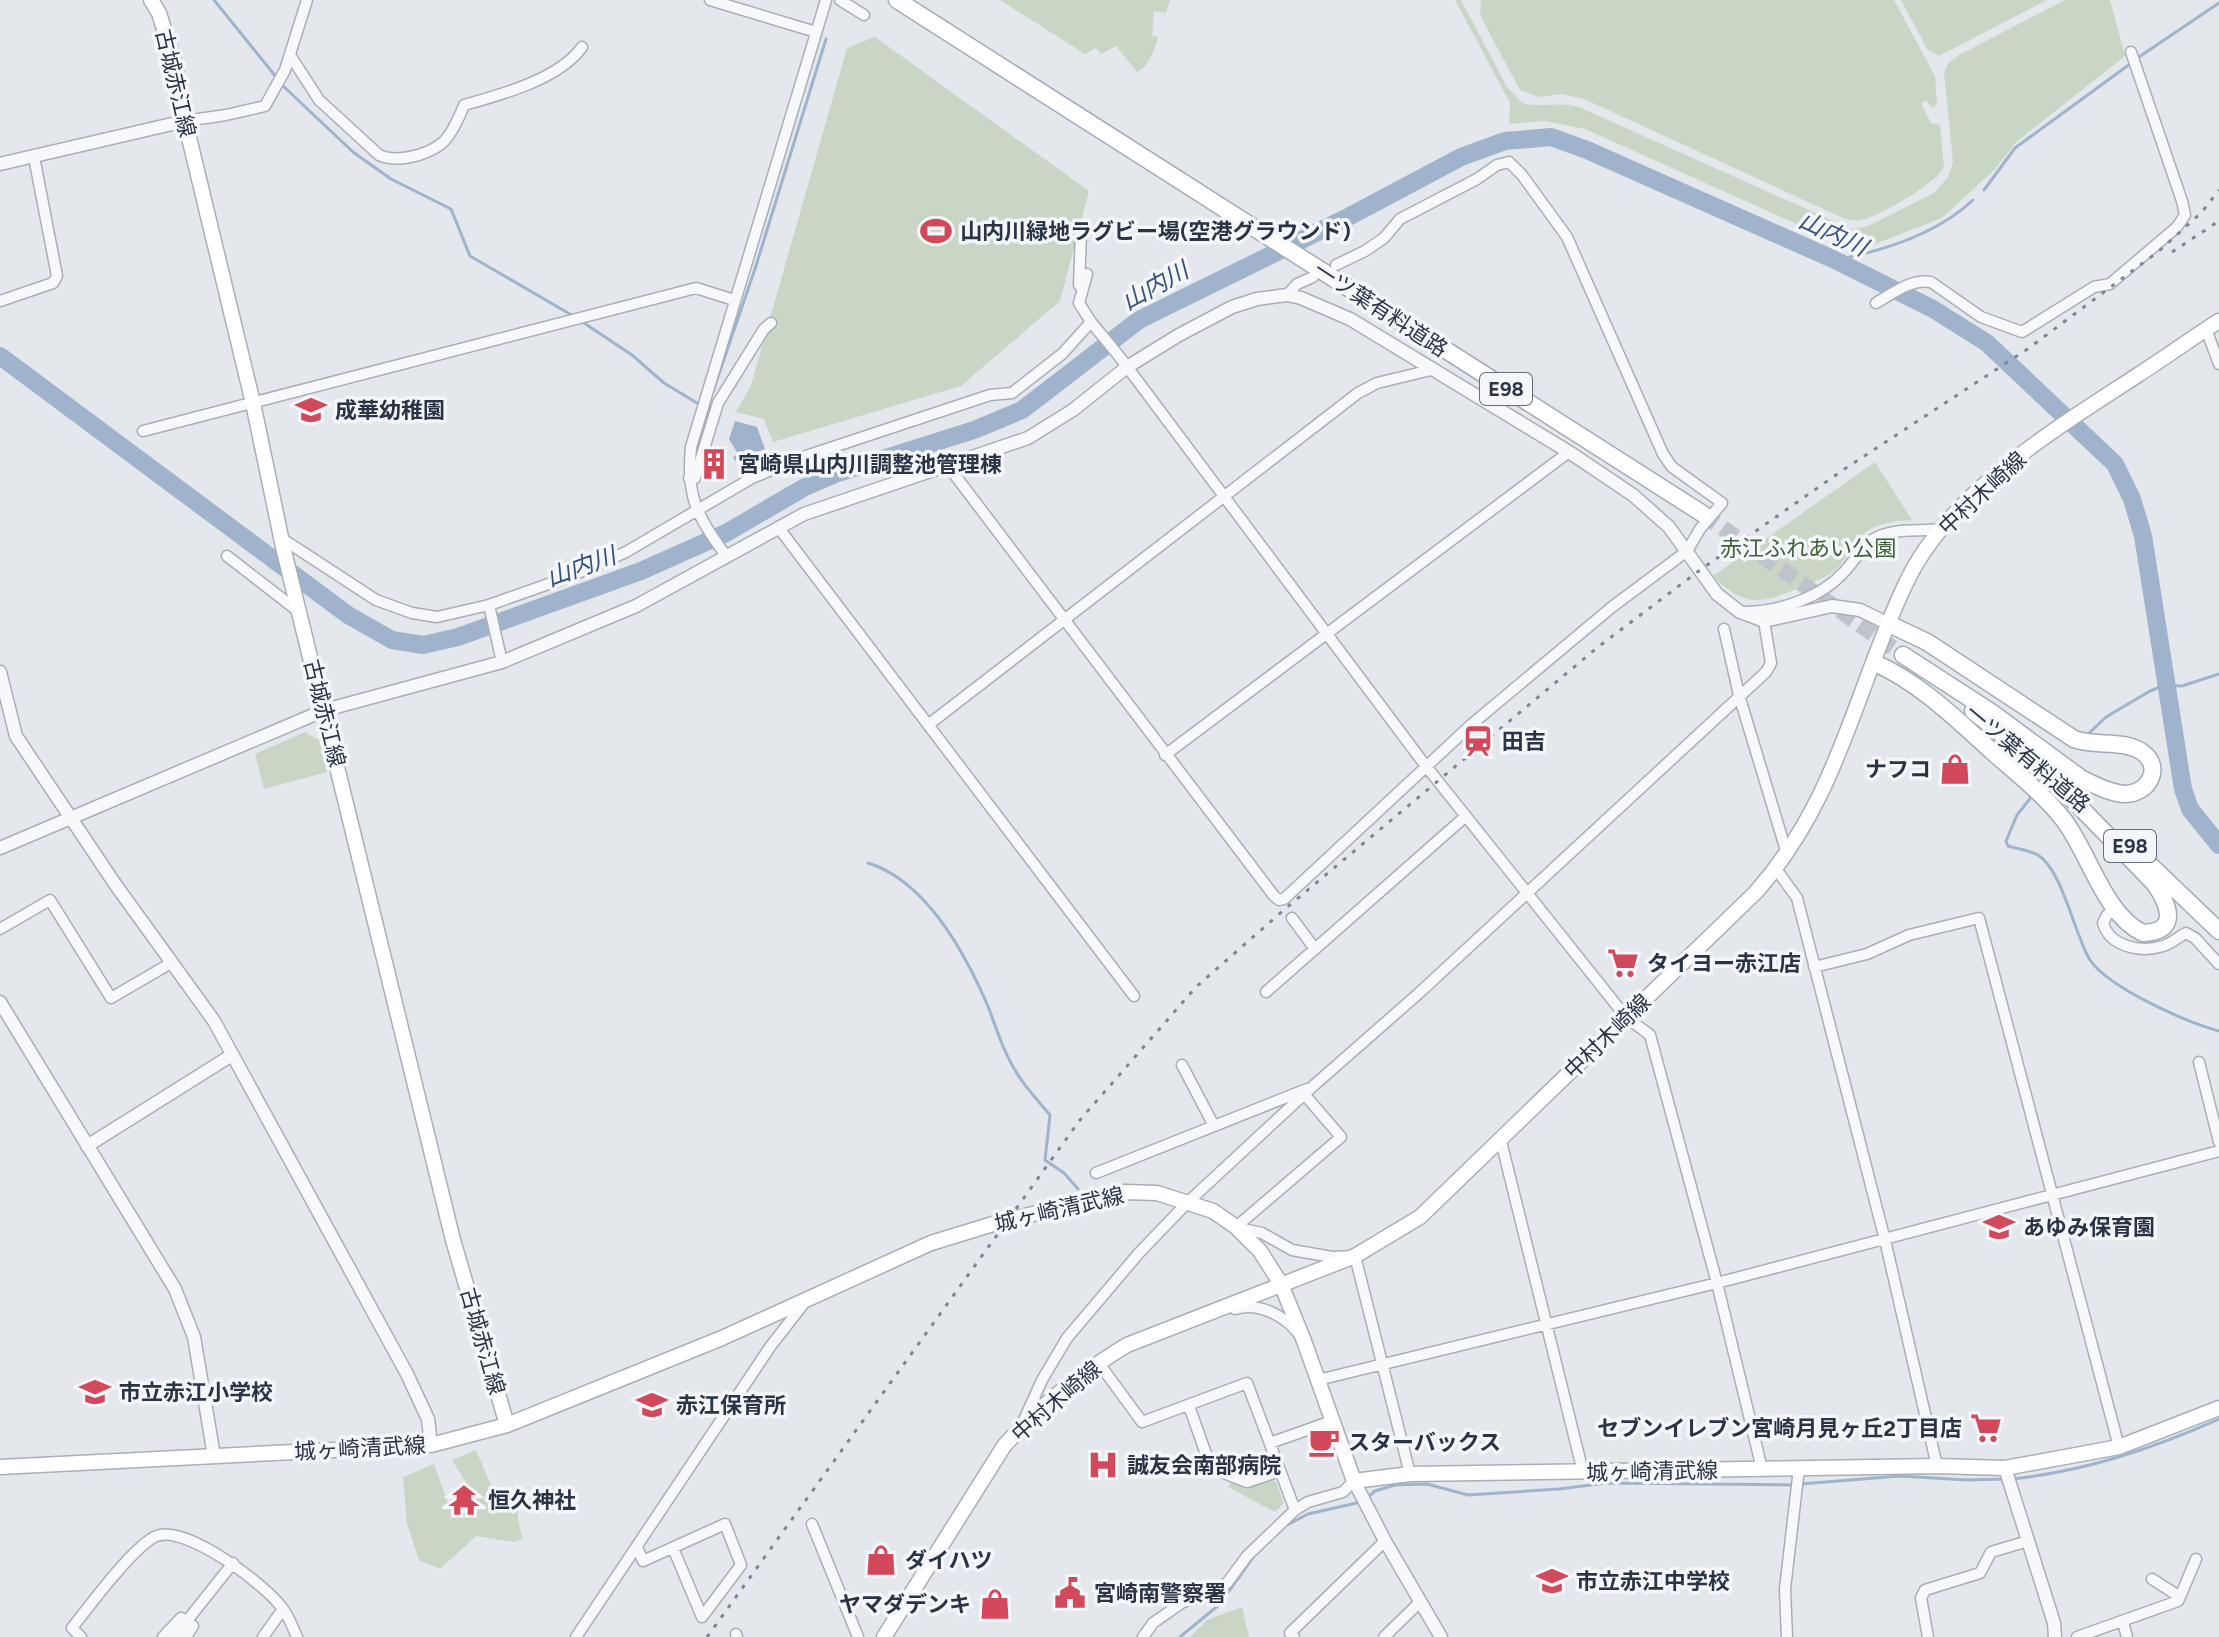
<svg xmlns="http://www.w3.org/2000/svg" width="2219" height="1637" font-family="Figtree,'Noto Sans JP',sans-serif">
	<rect width="100%" height="100%" fill="#e4e7ec"/>
	<path fill="#c9d6c5" d="M1000,0H1170L1166,13L1154,11L1152,35L1158,37C1154,50 1150,65 1137,72L1116,46L1101,54L1096,48L1085,54Z
		M1455,0H1461L1507,87L1522,103C1541,108 1559,101 1579,107L1851,229L1868,226L1934,193L1948,177L1953,162L1944,74L1948,63L1959,55L2065,0H2110L2125,56L2016,142L1995,169L1942,218L1857,251L1585,129L1545,121L1509,124L1510,103Z
		M1481,0H1894L1935,76L1937,104L1932,108L1926,100L1921,103L1931,123L1940,125L1944,167C1937,183 1880,216 1862,220C1855,222 1849,220 1843,218L1584,99L1561,94L1539,97L1520,90L1483,21L1480,12Z
		M1901,0H2047L1939,56L1927,49Z
		M875,37L1089,191L1060,301L961,386L773,442L764,419L736,412L751,385L847,48Z
		M1875,462L1912,520C1894,521 1874,523 1860,537C1852,546 1847,558 1838,567C1829,577 1813,582 1801,587C1762,604 1744,608 1713,576Z
		M305,732L319,740L327,772L264,789L255,754Z
		M476,1450L495,1495L519,1493L518,1518L522,1539L515,1542L476,1536L440,1569L419,1560L407,1523L403,1477L434,1464L450,1509L461,1514L473,1512L478,1502L452,1460Z
		M1273,1480L1276,1482L1284,1503L1275,1512L1228,1487L1231,1482L1248,1487Z
		M1242,1607L1249,1637H1190L1207,1620Z"/>
	<path fill="#9fb4cc" d="M735,421L757,427L765,449L735,461L733,457L738,454L729,439Z"/>
	<g fill="none" stroke-linecap="round" stroke-linejoin="round">
		<path stroke="#9fb4cc" stroke-width="3" d="M214,0L277,78
			M2136,59L2219,3
			M282,85L353,152L391,179L451,209L470,256L575,317
			M1984,190L2015,148L2130,64
			M1835,260C1883,251 1937,234 1973,200
			M581,321L632,355L664,383L702,406
			M712,394L755,269L826,39
			M2085,737L2106,717L2150,691L2165,685L2182,686L2219,674
			M2032,796L2017,815L2006,841L2008,846C2017,849 2029,850 2038,855C2063,871 2074,934 2090,960C2109,988 2186,1022 2219,1031
			M868,863C926,881 964,951 987,1004C994,1021 999,1039 1007,1055C1017,1078 1034,1096 1050,1115L1045,1160L1064,1173L1078,1189
			M2012,1479C2086,1471 2151,1449 2219,1419
			M1801,1484L1900,1476L1967,1480L2005,1479
			M1367,1498L1375,1491L1395,1485L1427,1484L1468,1495L1559,1489L1607,1483L1793,1485
			M1285,1526L1308,1514L1361,1502
			M1180,1637L1220,1604L1254,1556"/>
		<path stroke="#9fb4cc" stroke-width="18" d="M0,356L348,615L392,640L423,645L458,637L641,571L726,533L805,487L835,474L974,430L1022,410L1139,320L1350,216L1461,157L1505,141L1551,137L1587,150L1835,260L1933,309L1987,343L2115,464L2132,499L2143,536L2183,789L2190,809L2219,845"/>
		<path stroke="#bfc3cb" stroke-width="16" stroke-dasharray="16 8" stroke-linecap="butt" d="M1703,514L1903,655"/>
		<defs>
			<path id="minor" d="M710,0L816,32
				M840,0L864,15
				M290,55L319,100L379,155C396,163 425,156 441,144C452,135 459,118 464,105C500,95 560,79 582,47
				M185,121L226,115L265,106L285,70L307,0
				M1087,274L1079,303L1091,322L1119,356L1425,765L1626,1017L1650,1035L1717,1283L1762,1469
				M1079,285L1081,234
				M1287,295L1297,284L1313,277
				M0,301L53,283L57,276L34,157
				M1876,303C1892,294 1912,278 1931,282L1981,317L2022,332L2094,287L2110,284L2177,227L2185,215L2182,201L2131,52
				M2206,329L2219,364
				M143,431L696,288L734,300
				M948,466L1274,896L1279,900L1284,899L1472,724L1612,607L1687,551L1700,529L1722,503L1672,467L1663,454L1567,237L1522,175L1509,162L1497,165L1477,179L1400,219L1384,238L1365,251L1336,265
				M689,478H695L718,403L764,329L771,323
				M778,527L1134,996
				M281,538L376,600L412,613L437,617L489,605L571,576L626,552L752,478L803,457L990,395L1012,393L1062,354L1091,322
				M227,556L298,611
				M726,556C697,515 686,498 691,447L826,0
				M489,605L502,662
				M1746,612C1780,611 1820,598 1843,573C1853,563 1861,548 1872,540C1892,527 1918,532 1940,529
				M1724,629L1739,695L1787,854
				M928,725L1358,393L1377,383L1431,370
				M1165,755L1569,452
				M1776,869L1797,898L1885,1240L1937,1466
				M2115,909L2107,915L2103,923C2110,947 2141,953 2163,946C2171,944 2178,937 2186,933L2195,938L2219,964
				M1292,918L1315,949
				M0,929L50,900L111,998L171,963
				M1814,967L1867,954L1909,935L1979,918L2119,1447
				M1266,992L1466,816
				M2199,1062L2219,1142
				M1182,1065L1214,1126
				M1501,1141L1583,1472
				M1096,1173L1307,1089
				M1236,1227L1341,1137L1304,1094
				M1238,1228L1262,1233L1292,1250L1332,1257L1355,1256L1410,1474
				M1235,1309C1258,1302 1284,1315 1298,1333
				M1098,1362L1142,1422L1247,1383L1295,1510
				M1318,1380L1717,1283L2219,1151
				M1189,1406L1211,1468L1247,1482L1280,1471
				M1023,1422L1042,1380L1067,1338L1139,1253L1188,1202L1312,1087L1418,994L1766,672L1771,663L1764,621
				M1270,1443L1332,1421
				M812,1524L858,1637
				M637,1547L643,1561L725,1524L741,1565L702,1617L673,1548
				M2180,1597L2196,1559
				M2123,1622L2127,1637
				M736,1634L737,1637
				M81,1637L72,1628C87,1609 139,1538 160,1535C191,1529 265,1584 283,1609C289,1617 293,1628 297,1637
				M163,1637L181,1618L193,1626L186,1637
				M174,1637L233,1563
				M263,1637L283,1609
				M576,1637L770,1347L805,1302
				M1143,1637L1153,1623L1183,1602L1209,1595L1227,1583L1247,1556L1295,1510L1308,1502L1343,1492L1354,1481
				M1294,1637L1290,1633L1385,1541
				M1384,1637L1420,1602
				M1787,1637L1785,1589L1799,1468
				M1928,1637L1921,1598L1925,1590L1980,1573L1991,1552L2028,1541
				M2077,1637L2178,1601L2180,1597L2152,1579"/>
			<path id="tertiary" d="M0,164L185,121
				M0,672L16,736L115,884L214,1021L407,1374L428,1419L431,1445
				M0,848L325,710L502,662L636,606L804,514L1028,438L1073,410L1127,367L1179,335L1232,307L1257,299L1287,295L1301,298L1350,319L1569,452L1633,495L1669,527L1717,594L1740,612L1764,621L1832,606L1860,610L1889,624
				M0,1002L175,1289L194,1337L214,1456
				M87,1146L232,1055
				M2005,1468L2054,1623L2055,1637
				M1354,1481L1385,1541L1441,1637"/>
			<path id="secondary" d="M151,0L159,13L176,68L185,121L253,403L283,547L453,1240L507,1425
				M1029,1215L1124,1192L1157,1193L1213,1211L1236,1227L1260,1251L1281,1284L1304,1341L1354,1481L1410,1474L1937,1466L2005,1468L2119,1447L2219,1408
				M0,1467L431,1445L507,1425L722,1338L931,1243L993,1224
				M884,1637L1004,1446C1039,1407 1082,1372 1127,1345L1355,1256L1420,1217L1756,892C1839,798 1854,692 1906,583C1948,493 2058,427 2138,375C2166,357 2192,338 2219,321"/>
			<path id="primary" d="M897,0L1703,514
				M1889,624L1927,642L2074,739C2095,747 2123,739 2142,752C2164,767 2148,795 2124,794C2109,793 2095,785 2082,779L1991,712L1903,655
				M1875,663C1922,684 1958,721 1996,755C2019,775 2044,795 2063,819C2089,852 2104,915 2143,933C2181,932 2168,903 2154,883L2038,764
				M1973,711L2045,769
				M2148,863L2219,931"/>
		</defs>
		<use href="#minor" stroke="#a9aeb7" stroke-width="13"/>
		<use href="#tertiary" stroke="#a9aeb7" stroke-width="15"/>
		<use href="#secondary" stroke="#a9aeb7" stroke-width="17"/>
		<use href="#primary" stroke="#a3abb8" stroke-width="19"/>
		<use href="#minor" stroke="#f7f8fa" stroke-width="10"/>
		<use href="#tertiary" stroke="#f7f8fa" stroke-width="12"/>
		<use href="#secondary" stroke="#fff" stroke-width="14"/>
		<use href="#primary" stroke="#fff" stroke-width="16"/>
		<path stroke="#7d8696" stroke-width="3" stroke-dasharray="4 8" stroke-linecap="butt" d="M2172,252L2219,221
			M707,1637L1080,1120L1196,987L1285,909L1598,647L1700,570L1846,468L2029,348L2159,251L2202,212L2219,190"/>
		<defs>
			<path id="secondary-bridge" d="M993,1224L1029,1215"/>
		</defs>
		<use href="#secondary-bridge" stroke="#a9aeb7" stroke-width="17" stroke-linecap="butt"/>
		<use href="#secondary-bridge" stroke="#fff" stroke-width="14"/>
	</g>
	<defs>
		<symbol id="stadium-bare" viewBox="-9 -9 18 18"><path d="M0-5a6.5 5 0 1 0 0 10a6.5 5 0 1 0 0-10ZM-3.5-1.8h7v3.6h-7Z" fill="#d1495b" stroke="#f4f6f9" stroke-width="2.5" paint-order="stroke"/></symbol>
		<symbol id="school-bare" viewBox="-9 -9 18 18"><path d="M0-5L7-2L0 1L-7-2ZM-4 1L0 2.5L4 1V4Q0 6-4 4Z" fill="#d1495b" stroke="#f4f6f9" stroke-width="2.5" paint-order="stroke"/></symbol>
		<symbol id="building-bare" viewBox="-9 -9 18 18"><path d="M-4-6H4V6H1V3H-1V6H-4ZM-2.5-4.3h1.7v1.8h-1.7ZM.8-4.3h1.7v1.8H.8ZM-2.5-1h1.7V.8h-1.7ZM.8-1h1.7V.8H.8Z" fill="#d1495b" stroke="#f4f6f9" stroke-width="2.5" paint-order="stroke"/></symbol>
		<symbol id="station-bare" viewBox="-9 -9 18 18"><path d="M-3-6H3Q5-6 5-4V2Q5 4 3 4L4.5 6H3L1.5 4h-3L-3 6H-4.5L-3 4Q-5 4-5 2V-4Q-5-6-3-6ZM-3.5-4v3h7v-3ZM-3.5 1v1.5H-2V1ZM2 1v1.5H3.5V1Z" fill="#d1495b" stroke="#f4f6f9" stroke-width="2.5" paint-order="stroke"/></symbol>
		<symbol id="shop-bare" viewBox="-9 -9 18 18"><path d="M-5-2.5h2.3a2.7 3.5 0 0 1 5.4 0H5L5.5 6h-11ZM-1.5-2.5h3a1.5 2.3 0 0 0-3 0Z" fill="#d1495b" stroke="#f4f6f9" stroke-width="2.5" paint-order="stroke"/></symbol>
		<symbol id="supermarket-bare" viewBox="-9 -9 18 18"><path d="M-6-5.5h2.5l.6 2H6L4.5 2H-2.5L-4.4-4H-6ZM-1.5 3.2a1.3 1.3 0 1 0 .1 0ZM3 3.2a1.3 1.3 0 1 0 .1 0Z" fill="#d1495b" stroke="#f4f6f9" stroke-width="2.5" paint-order="stroke"/></symbol>
		<symbol id="cafe-bare" viewBox="-9 -9 18 18"><path d="M-5.5-4.5H6V0H3Q3 3.5 0 3.5H-2.5Q-5.5 3.5-5.5 0ZM3-3.2v2h1.7v-2ZM-6 4.5H4V6H-6Z" fill="#d1495b" stroke="#f4f6f9" stroke-width="2.5" paint-order="stroke"/></symbol>
		<symbol id="hospital-bare" viewBox="-9 -9 18 18"><path d="M-5-5h3v3.5h4V-5h3V5h-3V1.5h-4V5h-3Z" fill="#d1495b" stroke="#f4f6f9" stroke-width="2.5" paint-order="stroke"/></symbol>
		<symbol id="temple-bare" viewBox="-9 -9 18 18"><path d="M0-6L5-2H3V0L6.5 2.5H4V6H1.5V3h-3V6H-4V2.5H-6.5L-3 0V-2H-5Z" fill="#d1495b" stroke="#f4f6f9" stroke-width="2.5" paint-order="stroke"/></symbol>
		<symbol id="civic-bare" viewBox="-9 -9 18 18"><path d="M-.6-6.5H3V-4.5H.6V-3L4-1V1h2V6H-6V1h2V-1L-.6-3ZM-1.2 2.5V6h2.4V2.5Z" fill="#d1495b" stroke="#f4f6f9" stroke-width="2.5" paint-order="stroke"/></symbol>
	</defs>
	<g fill-rule="evenodd">
		<use href="#stadium-bare" x="914" y="209" width="44" height="44"/>
		<use href="#school-bare" x="289" y="388" width="44" height="44"/>
		<use href="#building-bare" x="692" y="442" width="44" height="44"/>
		<use href="#station-bare" x="1456" y="719" width="44" height="44"/>
		<use href="#shop-bare" x="1933" y="747" width="44" height="44"/>
		<use href="#supermarket-bare" x="1601" y="941" width="44" height="44"/>
		<use href="#school-bare" x="1977" y="1205" width="44" height="44"/>
		<use href="#school-bare" x="73" y="1370" width="44" height="44"/>
		<use href="#school-bare" x="630" y="1383" width="44" height="44"/>
		<use href="#supermarket-bare" x="1964" y="1406" width="44" height="44"/>
		<use href="#cafe-bare" x="1302" y="1420" width="44" height="44"/>
		<use href="#hospital-bare" x="1081" y="1443" width="44" height="44"/>
		<use href="#temple-bare" x="442" y="1478" width="44" height="44"/>
		<use href="#shop-bare" x="859" y="1538" width="44" height="44"/>
		<use href="#school-bare" x="1530" y="1559" width="44" height="44"/>
		<use href="#civic-bare" x="1048" y="1571" width="44" height="44"/>
		<use href="#shop-bare" x="973" y="1582" width="44" height="44"/>
	</g>
	<g text-anchor="middle" stroke-width="7" stroke-linejoin="round" paint-order="stroke">
		<g fill="#f4f6f9" stroke="#676e7b" stroke-width="2">
			<rect x="1480" y="373" width="52" height="32" rx="6"/>
			<rect x="2104" y="830" width="52" height="32" rx="6"/>
		</g>
		<g font-size="20" font-weight="bold" fill="#2b3445">
			<text x="1506" y="396">E98</text>
			<text x="2130" y="853">E98</text>
		</g>
		<g font-size="22" fill="#2b3445" stroke="#f4f6f9">
			<text transform="translate(176 83) rotate(77)" y="8">古城赤江線</text>
			<text transform="translate(1381 309) rotate(33)" y="8">一ツ葉有料道路</text>
			<text transform="translate(1982 493) rotate(-43)" y="8">中村木崎線</text>
			<text transform="translate(325 713) rotate(76)" y="8">古城赤江線</text>
			<text transform="translate(2028 758) rotate(40)" y="8">一ツ葉有料道路</text>
			<text transform="translate(1607 1036) rotate(-44)" y="8">中村木崎線</text>
			<text transform="translate(1059 1209) rotate(-13)" y="8">城ヶ崎清武線</text>
			<text transform="translate(483 1341) rotate(74)" y="8">古城赤江線</text>
			<text transform="translate(1056 1401) rotate(-41)" y="8">中村木崎線</text>
			<text transform="translate(360 1448) rotate(-3)" y="8">城ヶ崎清武線</text>
			<text transform="translate(1652 1471) rotate(-1)" y="8">城ヶ崎清武線</text>
		</g>
		<g font-size="22" font-weight="bold" fill="#2b3445" stroke="#f4f6f9" text-anchor="start">
			<text x="960" y="239">山内川緑地ラグビー場(空港グラウンド)</text>
			<text x="335" y="418">成華幼稚園</text>
			<text x="738" y="472">宮崎県山内川調整池管理棟</text>
			<text x="1502" y="749">田吉</text>
			<text x="1931" y="777" text-anchor="end">ナフコ</text>
			<text x="1647" y="971">タイヨー赤江店</text>
			<text x="2023" y="1235">あゆみ保育園</text>
			<text x="119" y="1400">市立赤江小学校</text>
			<text x="676" y="1413">赤江保育所</text>
			<text x="1962" y="1436" text-anchor="end">セブンイレブン宮崎月見ヶ丘2丁目店</text>
			<text x="1348" y="1450">スターバックス</text>
			<text x="1127" y="1473">誠友会南部病院</text>
			<text x="488" y="1508">恒久神社</text>
			<text x="905" y="1568">ダイハツ</text>
			<text x="1576" y="1589">市立赤江中学校</text>
			<text x="1094" y="1601">宮崎南警察署</text>
			<text x="971" y="1612" text-anchor="end">ヤマダデンキ</text>
		</g>
		<g font-size="22" fill="#3f6138" stroke="#f4f6f9">
			<text x="1808" y="556">赤江ふれあい公園</text>
		</g>
		<g font-size="24" font-style="italic" fill="#34527a" stroke="#f4f6f9">
			<text transform="translate(1833 234) rotate(25)" y="8">山内川</text>
			<text transform="translate(1155 286) rotate(-29)" y="8">山内川</text>
			<text transform="translate(581 567) rotate(-20)" y="8">山内川</text>
		</g>
	</g>
</svg>
